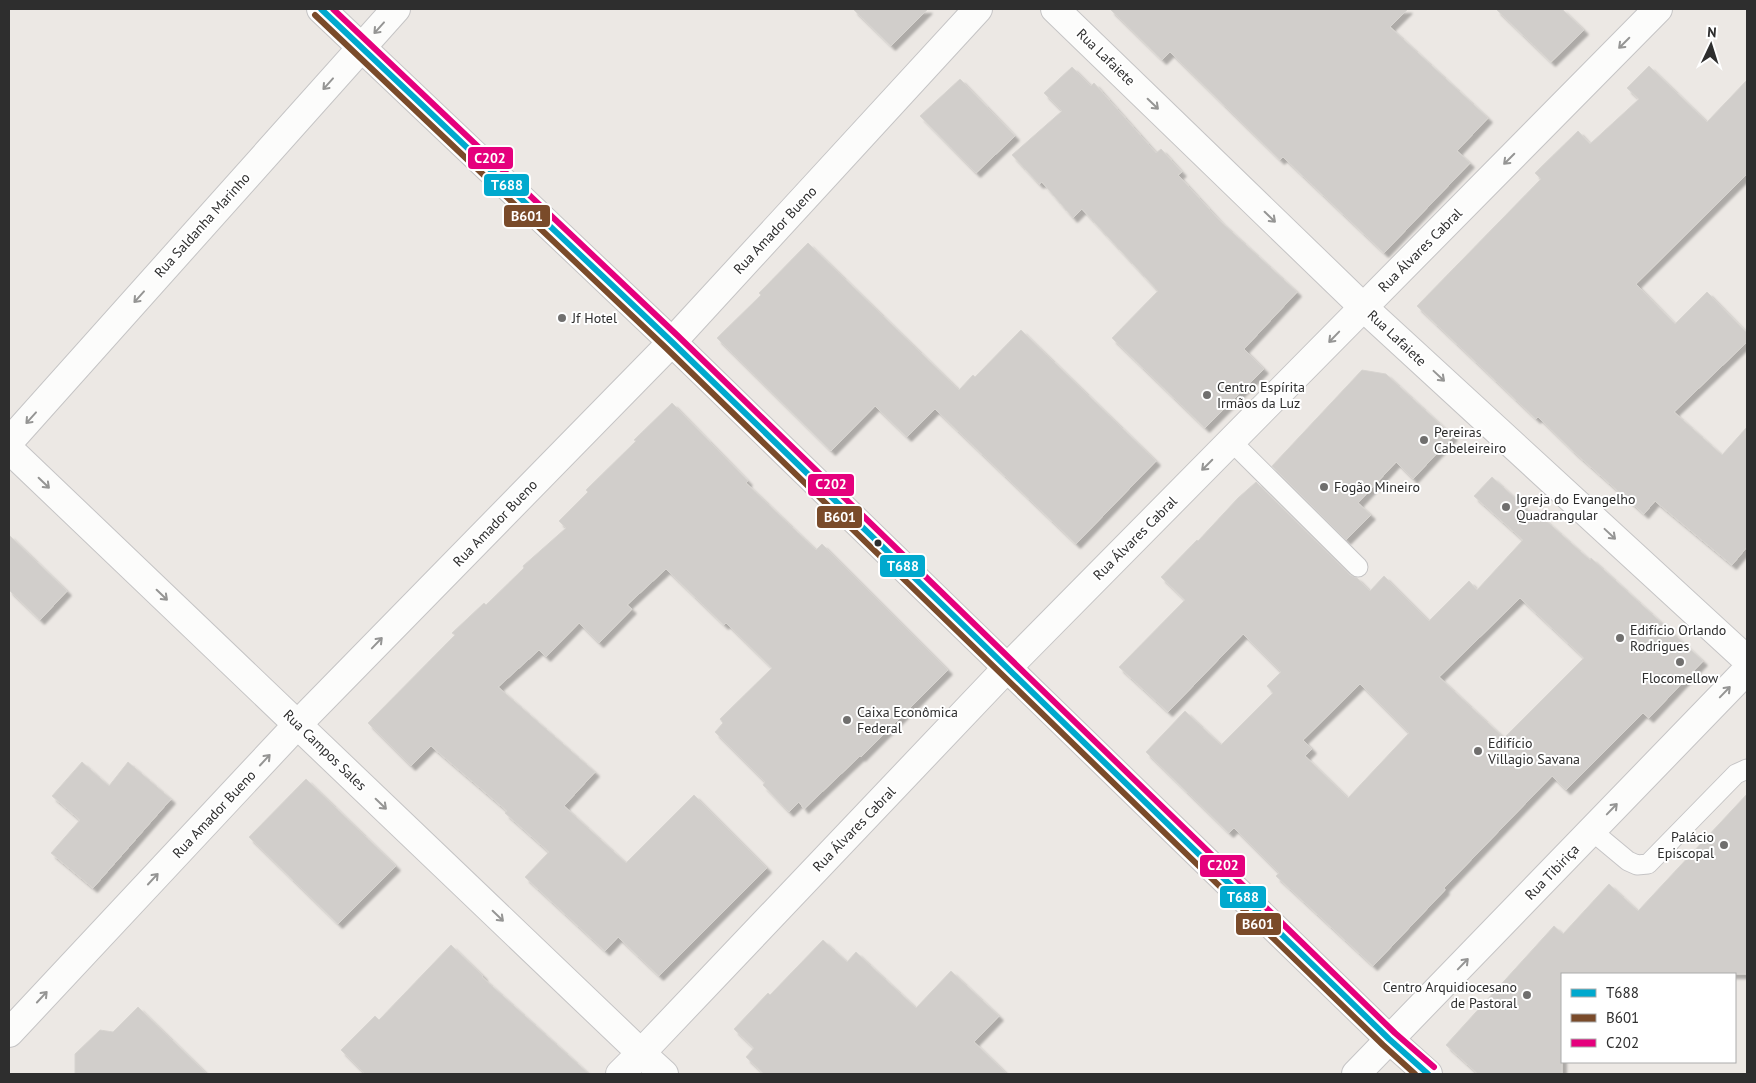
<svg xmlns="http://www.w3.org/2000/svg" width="1756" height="1083" font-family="'PT Sans',sans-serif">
	<defs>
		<filter id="shadow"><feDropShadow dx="4.5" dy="4.5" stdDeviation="1" flood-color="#0004"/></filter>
	</defs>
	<rect width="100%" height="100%" fill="#ece8e4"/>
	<path fill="#d1cecb" stroke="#d7d4d0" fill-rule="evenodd" filter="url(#shadow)" d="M853,9H928L891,46Z
		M1110,9H1408L1390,27L1488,118L1457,151L1470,163L1384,253L1283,157L1280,160L1170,52L1162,60Z
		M1496,9H1562L1584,30L1551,62Z
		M1649,66L1707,122L1747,80V174L1636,284L1675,324L1707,292L1747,333V342L1674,412L1722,455L1747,427V547L1732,565L1655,501L1644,514L1574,452L1538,417L1536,419L1417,306L1541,179L1535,173L1578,131L1590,144L1639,99L1627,88Z
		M1072,67L1091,86L1094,83L1156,153L1161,149L1182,172L1178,175L1220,221L1297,292L1244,349L1264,369L1205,428L1112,338L1158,291L1082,209L1073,218L1042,182L1039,184L1012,155L1062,111L1044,93Z
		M960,79L1015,136L976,173L920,116Z
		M808,243L959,390L973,375L975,377L1021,330L1156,461L1076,544L935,409L907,437L875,406L831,451L717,338L761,295L759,293Z
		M1362,370L1386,374L1453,436L1413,479L1396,462L1358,503L1371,515L1346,540L1272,466Z
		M672,403L748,481L746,483L816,550L822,544L948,670L861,757L860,756L804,809L799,802L789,812L763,785L765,782L715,732L723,723L720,719L772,668L726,623L724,625L666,569L627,605L632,609L599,643L579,623L546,657L539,650L498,687L595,772L564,806L626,863L694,795L767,868L659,976L618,937L605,951L525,877L549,852L505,813L507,811L431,746L411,766L368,723L455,635L452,633L484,603L486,605L524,568L523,566L566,528L559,521L588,492L586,490L636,441L634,440Z
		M1492,477L1540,521L1543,518L1590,560L1591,558L1703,661L1649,718L1643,713L1566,790L1552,776L1444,888L1445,890L1373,966L1276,876L1279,873L1234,828L1229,833L1146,752L1185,711L1221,745L1273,693L1267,686L1281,672L1243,634L1168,712L1119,667L1185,600L1161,577L1197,540L1198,541L1238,498L1256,482L1350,575L1357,578L1370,591L1384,576L1429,621L1469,581L1477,590L1523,540L1474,496ZM1520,598L1584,658L1504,738L1439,677ZM1360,684L1409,733L1348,798L1305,756L1312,749L1303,740Z
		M9,535L67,591L40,620L9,590Z
		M82,762L109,786L128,762L171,799L93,888L51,853L80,820L52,796Z
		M306,779L396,866L338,924L249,837Z
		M1747,794V974H1562V1074H1478L1446,1045L1554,926L1563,934L1609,884L1638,911Z
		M823,940L847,962L856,952L916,1008L951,971L999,1016L974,1042L1007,1074H764L746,1057L754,1048L734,1029L768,993L770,995Z
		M451,945L483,976L482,977L589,1074H365L341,1050L375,1016L379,1020Z
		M138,1007L207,1074H75V1054L100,1030L113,1032Z"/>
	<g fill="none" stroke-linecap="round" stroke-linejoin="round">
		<defs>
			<path id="service" d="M1231,441L1358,567
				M1592,831L1628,861L1637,865L1648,864L1736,774L1747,769"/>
			<path id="minor" d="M321,9L672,342L1389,1039L1428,1074
				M1055,9L1363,307L1747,660
				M9,442L396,9
				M9,1033L298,724L672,342L978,9
				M664,1074L641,1053L1007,668L1658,9
				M1356,1074L1747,670"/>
			<path id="secondary" d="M9,449L641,1053L620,1074"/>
		</defs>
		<use href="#service" stroke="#c5c4c5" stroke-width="21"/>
		<use href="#minor" stroke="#c5c4c5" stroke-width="30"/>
		<use href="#secondary" stroke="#c5c4c5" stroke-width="30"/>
		<use href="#service" stroke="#fcfcfb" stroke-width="19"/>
		<use href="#minor" stroke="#fcfcfb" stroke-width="28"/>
		<use href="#secondary" stroke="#fcfcfb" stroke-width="28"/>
		<defs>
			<path id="bus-1" d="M321,9L672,342L1389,1039L1428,1074"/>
			<path id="bus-2" d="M315,15L666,348L1383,1045L1415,1074"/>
			<path id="bus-3" d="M333,9L678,336L1395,1033L1434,1067"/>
		</defs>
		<use href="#bus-1" stroke="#fff" stroke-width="10"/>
		<use href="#bus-2" stroke="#fff" stroke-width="10"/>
		<use href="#bus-3" stroke="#fff" stroke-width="10"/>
		<use href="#bus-1" stroke="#00a9ce" stroke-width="6"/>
		<use href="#bus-2" stroke="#7a4b2a" stroke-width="6"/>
		<use href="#bus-3" stroke="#e5007d" stroke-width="6"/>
	</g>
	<defs><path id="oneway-shaft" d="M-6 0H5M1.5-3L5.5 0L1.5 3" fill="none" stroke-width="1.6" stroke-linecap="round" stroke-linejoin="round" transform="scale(1.25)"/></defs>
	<g stroke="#959594">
		<use href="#oneway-shaft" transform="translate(379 28) rotate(132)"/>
		<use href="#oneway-shaft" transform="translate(1624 43) rotate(135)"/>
		<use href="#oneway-shaft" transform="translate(328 84) rotate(132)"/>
		<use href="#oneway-shaft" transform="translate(1153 104) rotate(44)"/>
		<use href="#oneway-shaft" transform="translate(1509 159) rotate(135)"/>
		<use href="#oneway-shaft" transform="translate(1270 217) rotate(44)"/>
		<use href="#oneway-shaft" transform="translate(139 297) rotate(132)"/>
		<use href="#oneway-shaft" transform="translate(1334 337) rotate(134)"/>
		<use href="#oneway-shaft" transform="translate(1439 376) rotate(43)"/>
		<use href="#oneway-shaft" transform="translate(31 418) rotate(132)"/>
		<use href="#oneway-shaft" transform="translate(1207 465) rotate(135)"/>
		<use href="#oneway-shaft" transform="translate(44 483) rotate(44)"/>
		<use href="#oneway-shaft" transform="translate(1610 534) rotate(43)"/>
		<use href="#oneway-shaft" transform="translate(162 595) rotate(44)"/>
		<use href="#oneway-shaft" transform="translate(377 643) rotate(-46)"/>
		<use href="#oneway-shaft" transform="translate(1725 692) rotate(-46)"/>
		<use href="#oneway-shaft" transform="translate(265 760) rotate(-47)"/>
		<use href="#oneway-shaft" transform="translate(381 804) rotate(44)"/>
		<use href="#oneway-shaft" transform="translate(1612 809) rotate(-46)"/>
		<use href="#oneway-shaft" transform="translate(153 879) rotate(-47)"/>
		<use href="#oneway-shaft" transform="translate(498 916) rotate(44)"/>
		<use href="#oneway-shaft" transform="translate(1463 964) rotate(-46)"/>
		<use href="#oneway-shaft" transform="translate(42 997) rotate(-47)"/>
	</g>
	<g fill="#706f6e" stroke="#fff" stroke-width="2">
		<circle cx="562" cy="318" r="5"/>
		<circle cx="1207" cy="395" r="5"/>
		<circle cx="1424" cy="440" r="5"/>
		<circle cx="1324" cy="487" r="5"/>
		<circle cx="1506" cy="507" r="5"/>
		<circle cx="1620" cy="638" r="5"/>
		<circle cx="1680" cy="662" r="5"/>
		<circle cx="847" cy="720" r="5"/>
		<circle cx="1478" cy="751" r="5"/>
		<circle cx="1724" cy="845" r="5"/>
		<circle cx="1527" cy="995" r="5"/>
	</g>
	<circle fill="#2e2e2e" stroke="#fff" stroke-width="2" cx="878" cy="543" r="4.5"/>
	<g text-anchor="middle" stroke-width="4" stroke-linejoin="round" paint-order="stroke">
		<g font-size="14" fill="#2e2e2e" stroke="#fff">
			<text transform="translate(1106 57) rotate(44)" y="5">Rua Lafaiete</text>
			<text transform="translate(202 225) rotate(-48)" y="5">Rua Saldanha Marinho</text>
			<text transform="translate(775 230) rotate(-47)" y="5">Rua Amador Bueno</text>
			<text transform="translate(1420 250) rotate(-45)" y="5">Rua Álvares Cabral</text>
			<text transform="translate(1397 338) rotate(43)" y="5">Rua Lafaiete</text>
			<text transform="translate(495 523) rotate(-46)" y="5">Rua Amador Bueno</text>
			<text transform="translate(1135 538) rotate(-45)" y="5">Rua Álvares Cabral</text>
			<text transform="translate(325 750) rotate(44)" y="5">Rua Campos Sales</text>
			<text transform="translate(214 814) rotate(-47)" y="5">Rua Amador Bueno</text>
			<text transform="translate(854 829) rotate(-46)" y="5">Rua Álvares Cabral</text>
			<text transform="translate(1552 872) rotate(-46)" y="5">Rua Tibiriça</text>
		</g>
		<g font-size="14" fill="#2e2e2e" stroke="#fff" text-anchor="start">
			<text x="572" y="323">Jf Hotel</text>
			<text x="1217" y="392">Centro Espírita<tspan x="1217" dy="16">Irmãos da Luz</tspan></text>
			<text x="1434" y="437">Pereiras<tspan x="1434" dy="16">Cabeleireiro</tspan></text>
			<text x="1334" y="492">Fogão Mineiro</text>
			<text x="1516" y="504">Igreja do Evangelho<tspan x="1516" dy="16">Quadrangular</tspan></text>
			<text x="1630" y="635">Edifício Orlando<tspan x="1630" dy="16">Rodrigues</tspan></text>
			<text x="1680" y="683" text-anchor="middle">Flocomellow</text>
			<text x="857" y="717">Caixa Econômica<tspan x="857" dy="16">Federal</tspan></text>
			<text x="1488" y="748">Edifício<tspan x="1488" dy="16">Villagio Savana</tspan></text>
			<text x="1714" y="842" text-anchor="end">Palácio<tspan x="1714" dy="16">Episcopal</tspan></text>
			<text x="1517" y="992" text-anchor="end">Centro Arquidiocesano<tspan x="1517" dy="16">de Pastoral</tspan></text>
		</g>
	</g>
	<g stroke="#fff" stroke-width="2">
		<rect x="467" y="146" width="47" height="24" rx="5" fill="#e5007d"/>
		<rect x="483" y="173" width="47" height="24" rx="5" fill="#00a9ce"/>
		<rect x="503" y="204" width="48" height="24" rx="5" fill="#7a4b2a"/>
		<rect x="807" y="473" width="48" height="24" rx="5" fill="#e5007d"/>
		<rect x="816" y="505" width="47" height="24" rx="5" fill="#7a4b2a"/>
		<rect x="879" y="554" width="47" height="24" rx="5" fill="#00a9ce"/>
		<rect x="1199" y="854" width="47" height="24" rx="5" fill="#e5007d"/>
		<rect x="1219" y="885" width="48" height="24" rx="5" fill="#00a9ce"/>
		<rect x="1235" y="912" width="47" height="24" rx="5" fill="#7a4b2a"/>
	</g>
	<g font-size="14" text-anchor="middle" font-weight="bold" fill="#fff">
		<text x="490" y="163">C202</text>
		<text x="507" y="190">T688</text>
		<text x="527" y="221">B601</text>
		<text x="831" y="489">C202</text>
		<text x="840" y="522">B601</text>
		<text x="903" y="571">T688</text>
		<text x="1223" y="870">C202</text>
		<text x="1243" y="902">T688</text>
		<text x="1258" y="929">B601</text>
	</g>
	<rect width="1756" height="1083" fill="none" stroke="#2e2e2e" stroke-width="20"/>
	<rect x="1561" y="973" width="175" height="90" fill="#ffffff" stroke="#ababab"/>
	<rect x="1571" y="989" width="25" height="8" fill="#00a9ce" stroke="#ababab"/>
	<text x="1606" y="998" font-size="15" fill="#2e2e2e">T688</text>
	<rect x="1571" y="1014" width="25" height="8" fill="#7a4b2a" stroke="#ababab"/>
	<text x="1606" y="1023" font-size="15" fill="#2e2e2e">B601</text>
	<rect x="1571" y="1039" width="25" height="8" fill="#e5007d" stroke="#ababab"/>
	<text x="1606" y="1048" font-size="15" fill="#2e2e2e">C202</text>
	<g transform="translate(1711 45) rotate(4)" stroke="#ffffff" stroke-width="4" paint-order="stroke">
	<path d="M0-4L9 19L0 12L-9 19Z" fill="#2e2e2e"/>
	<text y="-8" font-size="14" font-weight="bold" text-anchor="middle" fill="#2e2e2e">N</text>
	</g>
</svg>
